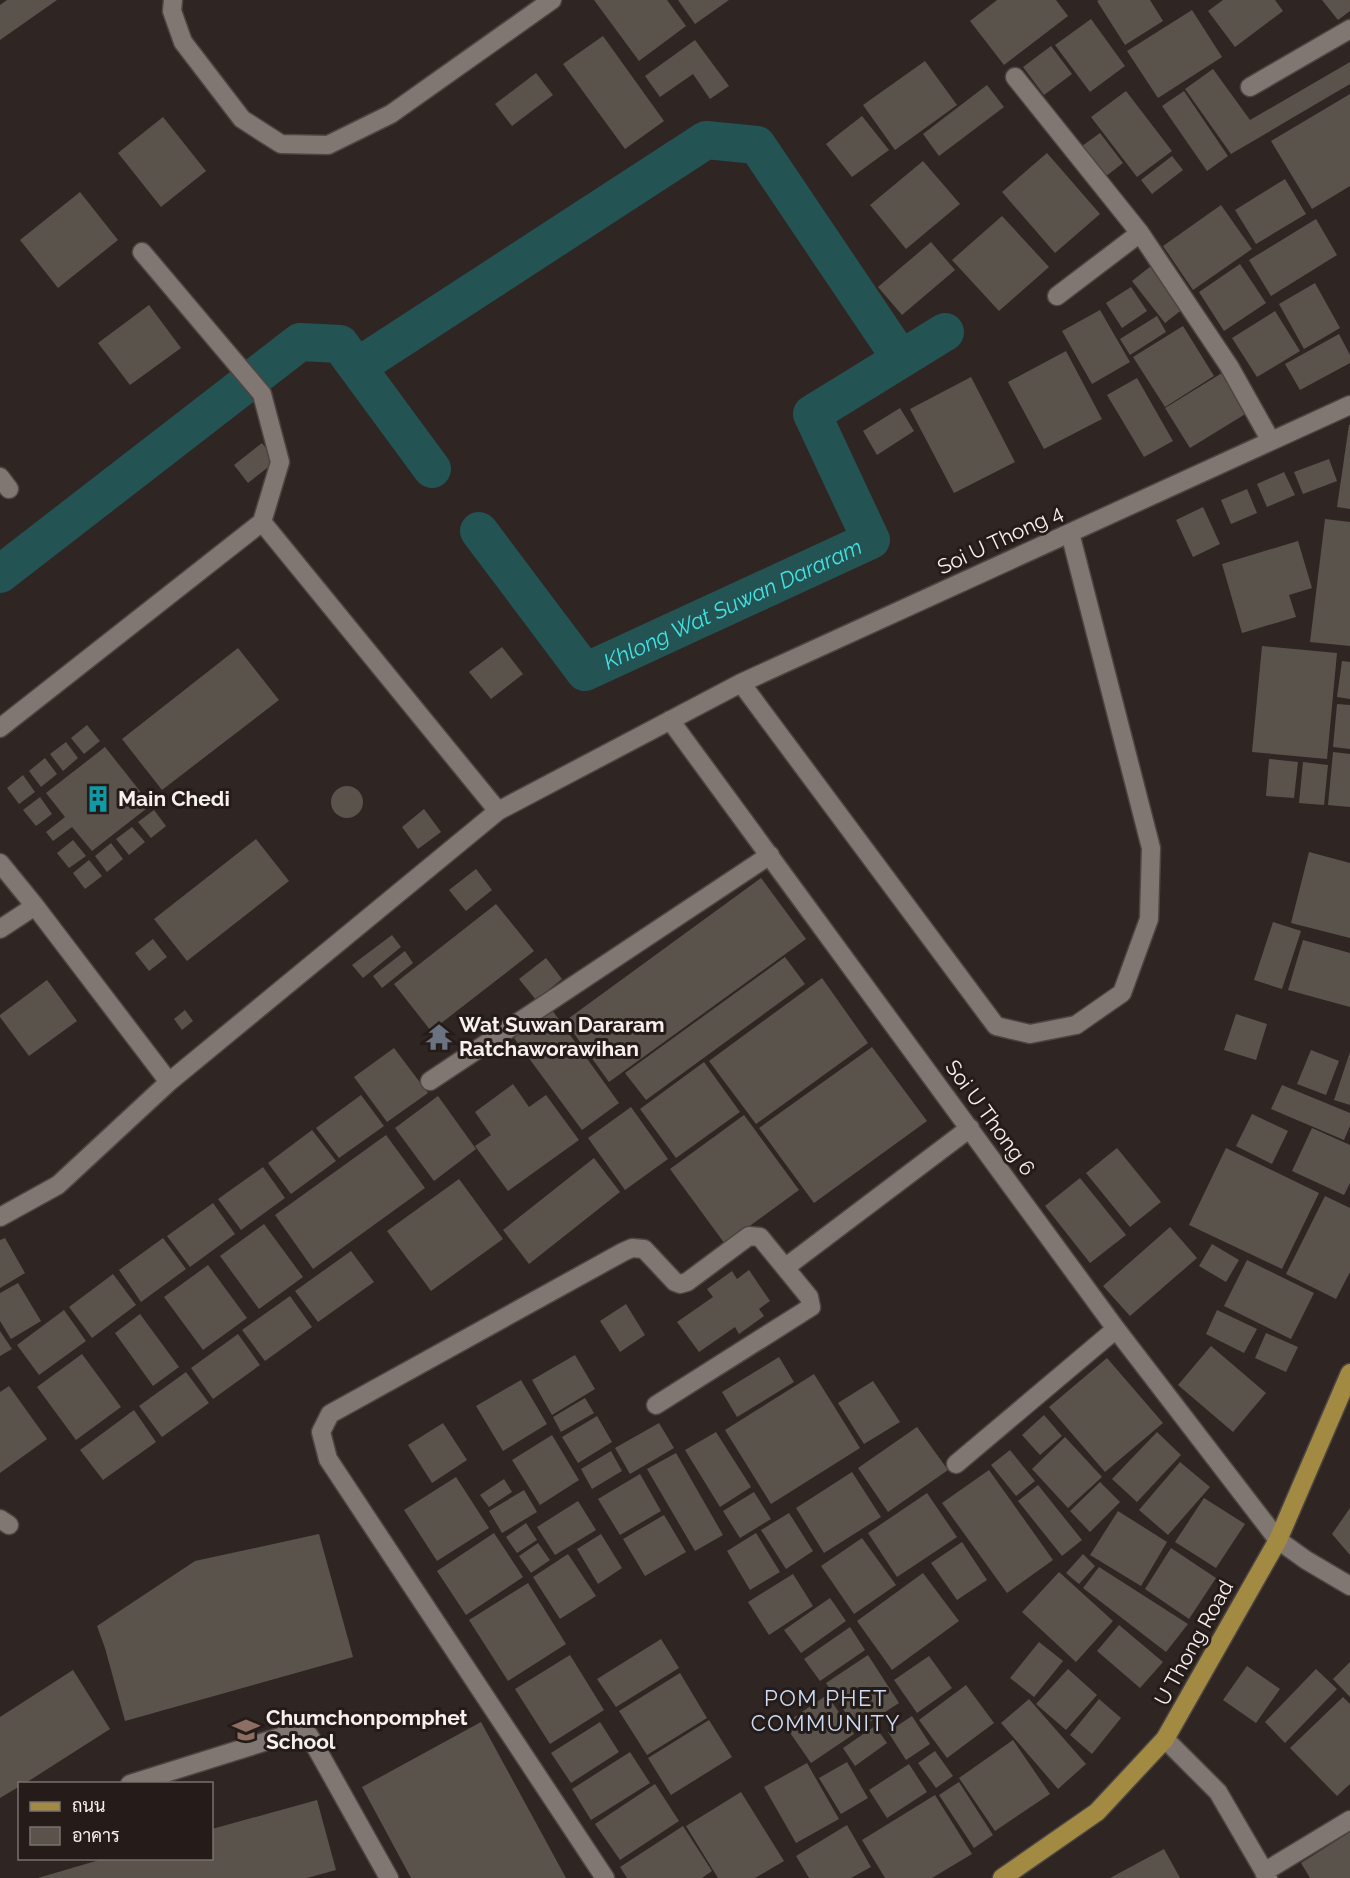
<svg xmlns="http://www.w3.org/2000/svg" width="1350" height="1878" font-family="Raleway,Sarabun,sans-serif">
	<rect width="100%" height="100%" fill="#2f2623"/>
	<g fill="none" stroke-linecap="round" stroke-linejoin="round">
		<g stroke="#235353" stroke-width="38">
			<path d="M357,367L706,140L757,145L901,359"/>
			<path d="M256,376L300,342L340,344L432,469"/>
			<path id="s1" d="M479,531L585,672L871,540L812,414L945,332"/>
			<path d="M0,574L243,386"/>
		</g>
	</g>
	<path fill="#5a534c" d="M7,0H57L0,40V5Z
		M594,0H667L686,26L639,61Z
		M678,0H729L695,24Z
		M997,0H1056L1068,16L1004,65L970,21Z
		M1099,0H1150L1163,21L1125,45L1097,1Z
		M1223,0H1275L1283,11L1235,47L1208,11Z
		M1322,0H1350V11L1338,20Z
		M1192,10L1222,57L1158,98L1127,51Z
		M1091,19L1125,66L1090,92L1055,45Z
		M603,36L664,121L625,149L563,64Z
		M695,40L729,86L710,99L693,74L660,97L645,76Z
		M1051,46L1072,74L1044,95L1023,67Z
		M925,61L957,105L895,150L863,105Z
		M1350,62V84L1231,154L1185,89L1213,69L1250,120Z
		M536,73L553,95L512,126L495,104Z
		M987,85L1004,107L939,156L923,134Z
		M1126,91L1172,151L1137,177L1091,117Z
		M1184,91L1228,156L1207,171L1162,106Z
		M1350,94V186L1312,209L1271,141Z
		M862,116L889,150L852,177L826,144Z
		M163,117L206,171L161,207L118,153Z
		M1100,133L1123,163L1105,177L1082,146Z
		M1047,153L1100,214L1055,253L1002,192Z
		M1172,156L1183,170L1152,194L1141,180Z
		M923,161L960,204L906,249L870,205Z
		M1285,179L1306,214L1256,244L1235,210Z
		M80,192L118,240L58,288L20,240Z
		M1221,205L1252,249L1193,290L1163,246Z
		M1002,216L1049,267L999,311L952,260Z
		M1316,219L1337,255L1271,296L1249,260Z
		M931,242L955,270L902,315L878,287Z
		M1240,264L1266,303L1224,331L1199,292Z
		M1151,266L1184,308L1165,323L1132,281Z
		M1315,283L1340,328L1304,349L1279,304Z
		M1131,287L1147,311L1122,328L1106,303Z
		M149,305L181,348L130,385L98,343Z
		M1100,310L1130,362L1092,384L1062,331Z
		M1275,311L1300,351L1257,377L1232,338Z
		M1157,316L1166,332L1130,355L1120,339Z
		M1183,326L1214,376L1165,407L1133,357Z
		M1339,334L1350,355V363L1300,390L1285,364Z
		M1066,351L1102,419L1044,449L1008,382Z
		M1222,373L1247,413L1190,448L1165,408Z
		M971,377L1015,462L954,493L910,409Z
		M1137,378L1173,441L1144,457L1107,395Z
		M900,408L914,431L877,455L863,431Z
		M1349,425H1350V509L1337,507Z
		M262,443L276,461L248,483L234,465Z
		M1329,459L1337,481L1303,494L1294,472Z
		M1284,472L1295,495L1267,507L1257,484Z
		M1247,489L1257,513L1231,524L1221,500Z
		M1203,507L1220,544L1193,557L1176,520Z
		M1325,519L1350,522V646L1310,642Z
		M1298,541L1312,588L1289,595L1296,617L1242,633L1222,564Z
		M1262,646L1337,653L1327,759L1252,752Z
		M502,647L523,674L491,699L469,672Z
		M238,648L279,700L162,790L122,739Z
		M1342,661L1350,662V699L1337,697Z
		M1337,704L1350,705V749L1333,747Z
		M87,725L100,741L84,754L71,738Z
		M66,742L78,758L63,771L50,754Z
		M105,747L151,805L92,851L72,827L53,841L46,832L65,817L46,793Z
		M1333,752L1350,754V807L1328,805Z
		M45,758L57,774L41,787L29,771Z
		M1269,759L1298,762L1294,798L1266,796Z
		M1303,762L1328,765L1324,805L1299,803Z
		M23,775L35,792L19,804L7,788Z
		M331 802a16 16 0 1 1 32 0a16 16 0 1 1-32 0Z
		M40,797L52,814L36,826L23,810Z
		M424,809L441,832L418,849L402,827Z
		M154,810L166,826L151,838L138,822Z
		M132,827L145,842L129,855L116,839Z
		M256,839L289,881L187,961L154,919Z
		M73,840L86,856L69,868L57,853Z
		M111,843L123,859L107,872L95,856Z
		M1309,852L1350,863V938L1291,923Z
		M89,860L102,876L85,889L73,873Z
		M476,869L492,890L466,911L449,890Z
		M761,878L806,939L609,1082L565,1021Z
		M496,904L534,951L431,1031L394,984Z
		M1273,922L1301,931L1282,989L1254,980Z
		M392,935L401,947L363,978L352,965Z
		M153,939L167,957L149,971L135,953Z
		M1303,940L1350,953V1007L1288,990Z
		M405,951L413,963L382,988L373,976Z
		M785,957L805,984L646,1100L625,1073Z
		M546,958L562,979L536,1000L519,979Z
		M822,978L868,1043L756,1124L709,1061Z
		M47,980L77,1021L29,1056L0,1017V1015Z
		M185,1010L193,1021L182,1030L174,1019Z
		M552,1010L619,1103L582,1130L514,1038Z
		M1236,1014L1267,1024L1256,1060L1224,1050Z
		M872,1047L927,1121L814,1203L759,1128Z
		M394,1048L428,1093L387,1122L354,1077Z
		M1311,1050L1339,1061L1326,1095L1297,1084Z
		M1350,1052V1105L1334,1100Z
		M704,1062L740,1112L676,1158L640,1109Z
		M513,1084L529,1107L546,1095L579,1140L508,1191L475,1146L491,1135L475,1112Z
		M1282,1085L1350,1113V1126L1344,1140L1271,1109Z
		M361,1095L384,1126L339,1158L316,1128Z
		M438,1096L476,1149L434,1181L395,1128Z
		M631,1107L668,1159L625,1190L588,1138Z
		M1252,1114L1288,1131L1272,1164L1236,1146Z
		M744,1115L799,1190L725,1244L670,1169Z
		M1312,1128L1350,1145V1183L1344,1195L1292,1171Z
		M312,1130L336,1161L291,1194L268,1163Z
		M386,1135L425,1188L313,1269L275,1215Z
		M1117,1148L1161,1202L1130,1227L1086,1173Z
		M1226,1148L1319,1193L1282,1269L1189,1225Z
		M594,1158L620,1192L529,1264L503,1230Z
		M263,1167L285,1198L241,1230L218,1199Z
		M1080,1178L1126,1235L1090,1263L1045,1206Z
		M459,1179L503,1239L431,1291L387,1231Z
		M1325,1196L1350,1208V1272L1336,1299L1286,1274Z
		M213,1203L235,1234L190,1267L167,1236Z
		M264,1224L303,1277L259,1309L220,1256Z
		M1170,1227L1197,1258L1130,1316L1103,1286Z
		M5,1238L25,1273L0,1288V1240Z
		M163,1238L186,1269L141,1302L119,1270Z
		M1212,1244L1239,1260L1226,1282L1199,1266Z
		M351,1251L374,1282L318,1322L295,1291Z
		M1247,1260L1314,1293L1291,1339L1224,1306Z
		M208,1265L247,1318L203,1350L164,1297Z
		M749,1270L770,1301L759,1309L764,1316L739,1334L735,1327L699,1352L677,1322L713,1297L707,1289L732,1271L737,1279Z
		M113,1274L136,1305L92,1338L69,1307Z
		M18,1283L41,1321L11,1339L0,1321V1293Z
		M290,1296L312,1327L265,1361L242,1330Z
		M626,1304L645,1335L620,1352L600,1321Z
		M64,1310L86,1341L39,1375L17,1345Z
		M1217,1310L1257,1329L1244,1353L1206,1334Z
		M140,1314L179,1367L153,1386L115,1333Z
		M0,1331L12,1349L0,1356Z
		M1266,1333L1298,1347L1286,1372L1255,1358Z
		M238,1334L260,1365L213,1399L191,1368Z
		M1211,1346L1266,1393L1233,1432L1178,1385Z
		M82,1354L121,1407L76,1440L37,1387Z
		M575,1355L595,1389L552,1415L532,1380Z
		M779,1357L794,1382L737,1417L722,1392Z
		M1107,1358L1163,1423L1105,1472L1049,1407Z
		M186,1372L209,1403L162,1437L139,1406Z
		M814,1374L860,1448L771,1504L725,1430Z
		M521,1380L547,1424L503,1451L476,1406Z
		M873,1381L900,1422L864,1444L838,1403Z
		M9,1386L47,1439L0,1473V1392Z
		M585,1398L594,1413L561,1432L553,1417Z
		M134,1410L156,1442L103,1480L80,1450Z
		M1044,1415L1062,1436L1040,1455L1022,1435Z
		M597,1416L612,1442L578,1463L562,1437Z
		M443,1423L467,1460L432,1483L408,1445Z
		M659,1423L674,1448L630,1474L615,1448Z
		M917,1427L948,1470L888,1512L858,1468Z
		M716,1432L751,1487L720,1507L685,1450Z
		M1157,1432L1181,1455L1137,1502L1112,1479Z
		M552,1435L579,1480L540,1505L512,1460Z
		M1065,1437L1102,1477L1068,1508L1032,1469Z
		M1010,1450L1035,1481L1016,1496L991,1465Z
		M611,1451L622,1471L592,1489L581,1469Z
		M676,1453L723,1535L695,1551L647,1469Z
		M1180,1462L1210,1487L1168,1535L1139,1510Z
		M989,1470L1053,1560L1007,1593L942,1503Z
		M852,1472L881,1517L824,1553L796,1508Z
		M640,1474L661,1511L620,1535L598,1499Z
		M456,1477L489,1528L437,1561L404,1510Z
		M504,1479L512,1492L489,1507L480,1495Z
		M1100,1482L1120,1502L1090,1532L1070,1511Z
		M1038,1485L1082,1540L1062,1556L1018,1501Z
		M524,1490L537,1512L502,1533L489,1511Z
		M754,1492L771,1519L740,1538L723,1511Z
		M927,1493L957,1537L897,1577L868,1533Z
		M1204,1498L1245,1524L1216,1568L1175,1542Z
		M578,1501L596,1530L555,1555L537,1527Z
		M1350,1508V1555L1332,1534Z
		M1118,1511L1167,1542L1141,1586L1090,1555Z
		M789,1513L813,1551L786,1569L761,1530Z
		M664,1515L686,1552L645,1576L623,1539Z
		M526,1523L537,1540L517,1553L506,1537Z
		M494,1533L523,1577L466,1615L437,1571Z
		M756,1533L780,1572L750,1590L727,1551Z
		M319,1534L353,1657L125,1721L105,1648L97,1626L195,1561Z
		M601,1534L622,1568L598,1584L577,1549Z
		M862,1538L896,1585L854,1614L821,1566Z
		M962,1542L987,1580L957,1600L931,1563Z
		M538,1543L550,1560L531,1573L519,1556Z
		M1171,1548L1216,1578L1189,1619L1145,1589Z
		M568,1554L596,1596L560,1619L533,1577Z
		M1083,1554L1095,1566L1079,1584L1066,1573Z
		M1099,1567L1188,1624L1166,1652L1083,1588Z
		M1059,1572L1113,1621L1076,1662L1022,1612Z
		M923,1573L959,1621L892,1670L857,1621Z
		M793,1574L813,1606L769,1635L748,1602Z
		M528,1583L566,1644L508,1681L469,1620Z
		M830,1598L846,1621L801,1653L784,1630Z
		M1119,1625L1163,1662L1140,1688L1097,1651Z
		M850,1627L865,1650L820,1681L804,1659Z
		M661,1639L679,1668L616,1707L597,1679Z
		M1039,1642L1063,1661L1034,1697L1010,1678Z
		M570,1655L604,1710L550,1744L515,1689Z
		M868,1655L899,1703L857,1730L826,1683Z
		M929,1656L952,1688L917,1713L894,1680Z
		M1350,1662V1697L1333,1679Z
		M1247,1666L1280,1689L1256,1723L1223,1700Z
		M1068,1669L1097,1695L1066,1730L1036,1704Z
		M1316,1669L1337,1689L1285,1743L1265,1722Z
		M73,1670L110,1729L24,1784H20V1786L0,1798V1717Z
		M680,1673L707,1718L647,1755L619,1711Z
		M966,1685L994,1723L947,1758L919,1720Z
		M827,1695L854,1734L811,1763L784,1724Z
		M1343,1697L1350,1704V1784L1337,1796L1290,1748Z
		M1029,1699L1086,1764L1058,1789L1001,1723Z
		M1099,1699L1121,1718L1092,1754L1070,1735Z
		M912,1716L930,1744L906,1760L888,1732Z
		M709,1720L732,1757L671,1795L648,1758Z
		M481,1722L566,1878H411L362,1787Z
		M600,1722L619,1752L571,1783L551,1753Z
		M875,1726L887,1743L855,1766L843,1748Z
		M1013,1740L1050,1794L995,1831L959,1778Z
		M935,1751L953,1776L936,1788L918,1763Z
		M630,1752L650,1783L591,1820L572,1789Z
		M847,1762L868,1798L841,1814L819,1778Z
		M807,1763L839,1819L796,1843L764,1787Z
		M909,1764L927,1792L887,1818L869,1790Z
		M959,1782L993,1835L974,1848L939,1795Z
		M655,1784L679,1821L620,1860L595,1824Z
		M741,1792L784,1861L755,1878H718L686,1826Z
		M935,1795L972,1854L932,1878H885L862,1840Z
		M317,1800L336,1870L307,1878H38L106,1858H212V1829Z
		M847,1825L871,1867L851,1878H809L796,1856Z
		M683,1826L712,1871L702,1878H627L620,1867Z
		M1350,1832V1878H1310L1301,1863Z
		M1164,1849L1180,1878H1110Z"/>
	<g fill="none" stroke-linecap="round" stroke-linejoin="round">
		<defs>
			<path id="minor" d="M173,0L172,11L183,42L242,119L281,144L328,145L391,114L552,0
				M1015,77L1140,233L1229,366L1271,441
				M1250,87L1350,29
				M142,252L262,394L280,462L262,522
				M1057,296L1140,233
				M0,477L9,489
				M741,683L996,1026L1030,1034L1076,1025L1122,993L1149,919L1151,848L1070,533
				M670,720L1116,1329L1278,1540L1306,1560L1350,1586
				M0,728L262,522L498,811L741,683L1350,405
				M0,863L35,906L169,1082
				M0,929L35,906
				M430,1081L770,855
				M0,1217L58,1185L169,1082L498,811
				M786,1267L970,1128
				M956,1464L1116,1329
				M0,1519L9,1525
				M1165,1739L1218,1792L1268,1878
				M130,1784L299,1731L308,1734L313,1742L389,1878
				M1264,1872L1350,1820
				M605,1878L328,1459L321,1432L330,1414L623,1252L632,1248L644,1249L675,1282L680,1284L687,1282L749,1236L760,1237L809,1297L811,1307L656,1405"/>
			<path id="major" d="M1002,1878L1097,1812L1165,1739L1278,1540L1350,1373"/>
		</defs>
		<use href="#minor" stroke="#4d4542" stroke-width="21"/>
		<use href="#major" stroke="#4d4542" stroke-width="21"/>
		<use href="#minor" stroke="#807672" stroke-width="18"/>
		<use href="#major" stroke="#a38a43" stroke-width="18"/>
	</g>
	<defs>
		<symbol id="building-bare" viewBox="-9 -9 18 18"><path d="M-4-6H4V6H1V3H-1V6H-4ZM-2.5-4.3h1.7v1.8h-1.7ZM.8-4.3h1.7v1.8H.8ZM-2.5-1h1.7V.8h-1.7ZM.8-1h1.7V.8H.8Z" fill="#0f9aa8" stroke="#251c19" stroke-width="2.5" paint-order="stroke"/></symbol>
		<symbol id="temple-bare" viewBox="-9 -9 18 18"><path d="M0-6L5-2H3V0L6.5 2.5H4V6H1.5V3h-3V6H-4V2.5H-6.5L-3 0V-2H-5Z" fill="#6b7280" stroke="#251c19" stroke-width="2.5" paint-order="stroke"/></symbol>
		<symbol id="school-bare" viewBox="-9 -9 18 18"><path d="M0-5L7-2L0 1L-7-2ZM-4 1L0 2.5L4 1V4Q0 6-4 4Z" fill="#8d6e63" stroke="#251c19" stroke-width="2.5" paint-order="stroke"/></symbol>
	</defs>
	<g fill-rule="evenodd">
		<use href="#building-bare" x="79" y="780" width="38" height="38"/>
		<use href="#temple-bare" x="420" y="1018" width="38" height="38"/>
		<use href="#school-bare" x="227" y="1711" width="38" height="38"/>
	</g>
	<g text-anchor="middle" stroke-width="6" stroke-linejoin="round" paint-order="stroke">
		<g font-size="21" fill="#f6f0ee" stroke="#251c19">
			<text transform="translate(1000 540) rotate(-25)" y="7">Soi U Thong 4</text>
			<text transform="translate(990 1118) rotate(54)" y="7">Soi U Thong 6</text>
			<text transform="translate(1194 1643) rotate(-61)" y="7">U Thong Road</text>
		</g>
		<g font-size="21" font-weight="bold" fill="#f6f0ee" stroke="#251c19" text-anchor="start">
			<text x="118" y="806">Main Chedi</text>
			<text x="459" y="1032">Wat Suwan Dararam<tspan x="459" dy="24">Ratchaworawihan</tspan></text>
			<text x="266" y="1725">Chumchonpomphet<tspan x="266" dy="24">School</tspan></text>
		</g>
		<g font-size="22" font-style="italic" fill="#44e2e3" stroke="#251c19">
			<text dy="8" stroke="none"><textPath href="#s1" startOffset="339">Khlong Wat Suwan Dararam</textPath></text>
		</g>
		<g font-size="22" letter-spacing="1.5" fill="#cdddf7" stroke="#251c19">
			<text x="826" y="1706">POM PHET<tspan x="826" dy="25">COMMUNITY</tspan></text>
		</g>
	</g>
	<rect x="18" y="1782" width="195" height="78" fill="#251c19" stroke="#79716e" stroke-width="1.5"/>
	<rect x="30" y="1802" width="30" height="9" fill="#a38a43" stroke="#79716e" stroke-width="1.5"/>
	<text x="72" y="1812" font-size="18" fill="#f6f0ee">ถนน</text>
	<rect x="30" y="1827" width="30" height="18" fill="#5a534c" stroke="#79716e" stroke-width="1.5"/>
	<text x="72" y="1842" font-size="18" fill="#f6f0ee">อาคาร</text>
</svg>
